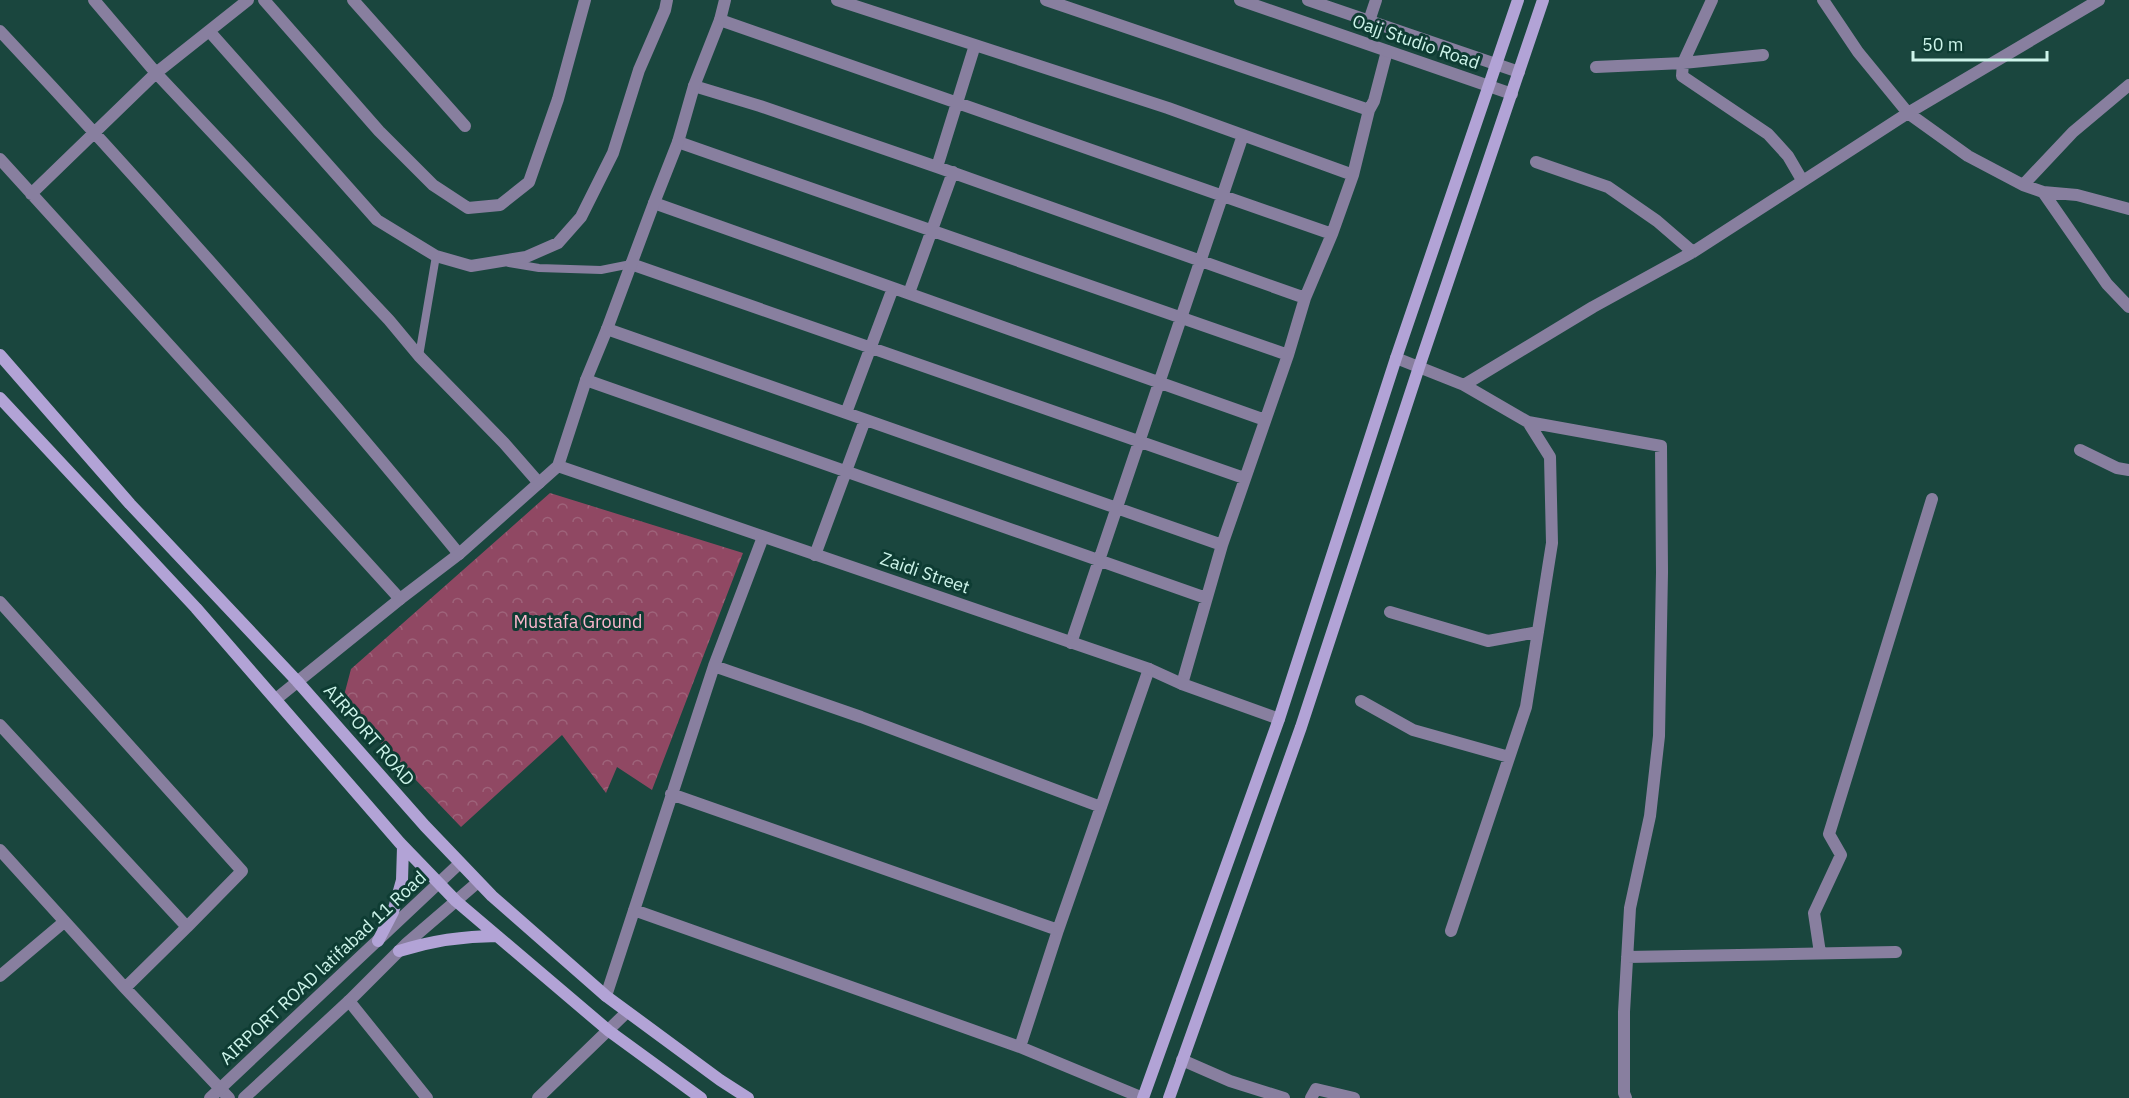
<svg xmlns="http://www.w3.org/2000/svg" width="2129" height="1098" font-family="'IBM Plex Sans',sans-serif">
	<defs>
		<pattern id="park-crowns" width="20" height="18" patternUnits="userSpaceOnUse" patternTransform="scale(1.5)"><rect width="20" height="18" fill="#904863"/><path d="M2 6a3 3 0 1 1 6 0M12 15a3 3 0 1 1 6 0" fill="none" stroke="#9e637a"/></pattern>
	</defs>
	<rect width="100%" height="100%" fill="#1a463e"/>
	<path fill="url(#park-crowns)" d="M550,493L743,553L652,790L617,767L606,793L562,735L461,827L342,703L351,669Z"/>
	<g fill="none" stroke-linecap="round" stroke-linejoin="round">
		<path stroke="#887f9f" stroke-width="8" d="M509,263L539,268L601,270L631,264
			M419,356L436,256"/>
		<path stroke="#887f9f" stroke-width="12" d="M94,0L156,73L389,320L419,356L504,443L539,483
			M264,0L379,131L433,185L468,208L500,205L529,182L558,99L585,0
			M353,0L465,126
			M837,0L1168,108L1353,175
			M1046,0L1369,110
			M1712,0L1683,63L1682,76L1768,134L1788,156L1802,180
			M1823,0L1858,52L1908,113L1968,156L2023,185L2043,192L2077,195L2129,209
			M720,20L1332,234
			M1369,21L1376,0
			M0,31C159,200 312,375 459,554
			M209,31L377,220L436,256L471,266L526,257L558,243L581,217L613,153L639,70L665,10L667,0
			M1596,67L1683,63L1763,55
			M694,86L760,106L937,167L1305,298
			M678,142L1288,355
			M0,159L400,599
			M1536,162L1608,187L1657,221L1693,252
			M937,167L975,45
			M2023,185L2073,132L2129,85
			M2043,192L2107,284L2129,307
			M31,194L156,73L248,0
			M654,203L1265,420
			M631,264L1244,478
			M909,293L953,172
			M607,329L1222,545
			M1396,358L1464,385L1593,307L1693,252L1908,113L2099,0
			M586,380L1206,598
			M846,413L893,288
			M1528,422L1661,446L1662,572L1659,736L1650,816L1630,908L1624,1012V1093L1626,1098
			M2080,450L2117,468L2129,470
			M815,555L865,420
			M0,602L242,871L187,927L0,725
			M1390,612L1488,641L1538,632
			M1071,643L1243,135
			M714,666L861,717L1101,807
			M1182,684L1222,545L1288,355L1305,298L1332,234L1353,175L1369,110L1374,101L1387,51
			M1361,701L1413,730L1509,757
			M671,794L1058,930L1020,1047
			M0,850L125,988L229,1098
			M634,910L1020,1047L1143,1098
			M1058,930L1149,669
			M1451,931L1526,707L1552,543L1550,457L1528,422L1464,385
			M1820,953L1814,913L1841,855L1829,834L1932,499
			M1627,957L1896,952
			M0,976L64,922
			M125,988L187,927
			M606,996L714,666L763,537
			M349,1001L427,1098
			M1182,1060L1230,1081L1284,1098
			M1311,1098L1316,1089L1354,1098"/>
		<path stroke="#887f9f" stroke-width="12" d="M1240,0L1512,94
			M1308,0L1519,72
			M558,466L1149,669L1182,684L1279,719
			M276,699L400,599L459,554L558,466L586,380L607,329L654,203L678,142L694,86L720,20L725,0
			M210,1098L460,863
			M244,1098L349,1001L407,943L478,882
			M538,1098L627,1012"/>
		<path stroke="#b2a3d6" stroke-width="12" d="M0,355L130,504L297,681L425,826L492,896L606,996L720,1080L748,1098
			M0,398L196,608L400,843L456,901L609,1031L701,1098
			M378,941L393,912L402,880L403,847
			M399,951C431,941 462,936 497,936
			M1143,1098L1279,719L1396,358L1518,0
			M1169,1098L1301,727L1419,367L1543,0"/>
	</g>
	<g text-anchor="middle" stroke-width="6" stroke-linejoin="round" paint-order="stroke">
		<g font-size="18" fill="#cdf4ea" stroke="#0e3c33">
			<text transform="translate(1416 42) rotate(19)" y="6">Oajj Studio Road</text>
			<text transform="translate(925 573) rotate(19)" y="6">Zaidi Street</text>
			<text transform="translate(369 735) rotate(49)" y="6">AIRPORT ROAD</text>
			<text transform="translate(323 968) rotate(-43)" y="6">AIRPORT ROAD latifabad 11 Road</text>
		</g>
		<g font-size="18" fill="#fcb7cd" stroke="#0e3c33">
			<text x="578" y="628">Mustafa Ground</text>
		</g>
	</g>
	<path d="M1913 51v9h134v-9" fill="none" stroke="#cdf4ea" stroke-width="3"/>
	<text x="1922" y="51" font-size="18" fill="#cdf4ea" stroke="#0e3c33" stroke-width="4.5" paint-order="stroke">50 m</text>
</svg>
